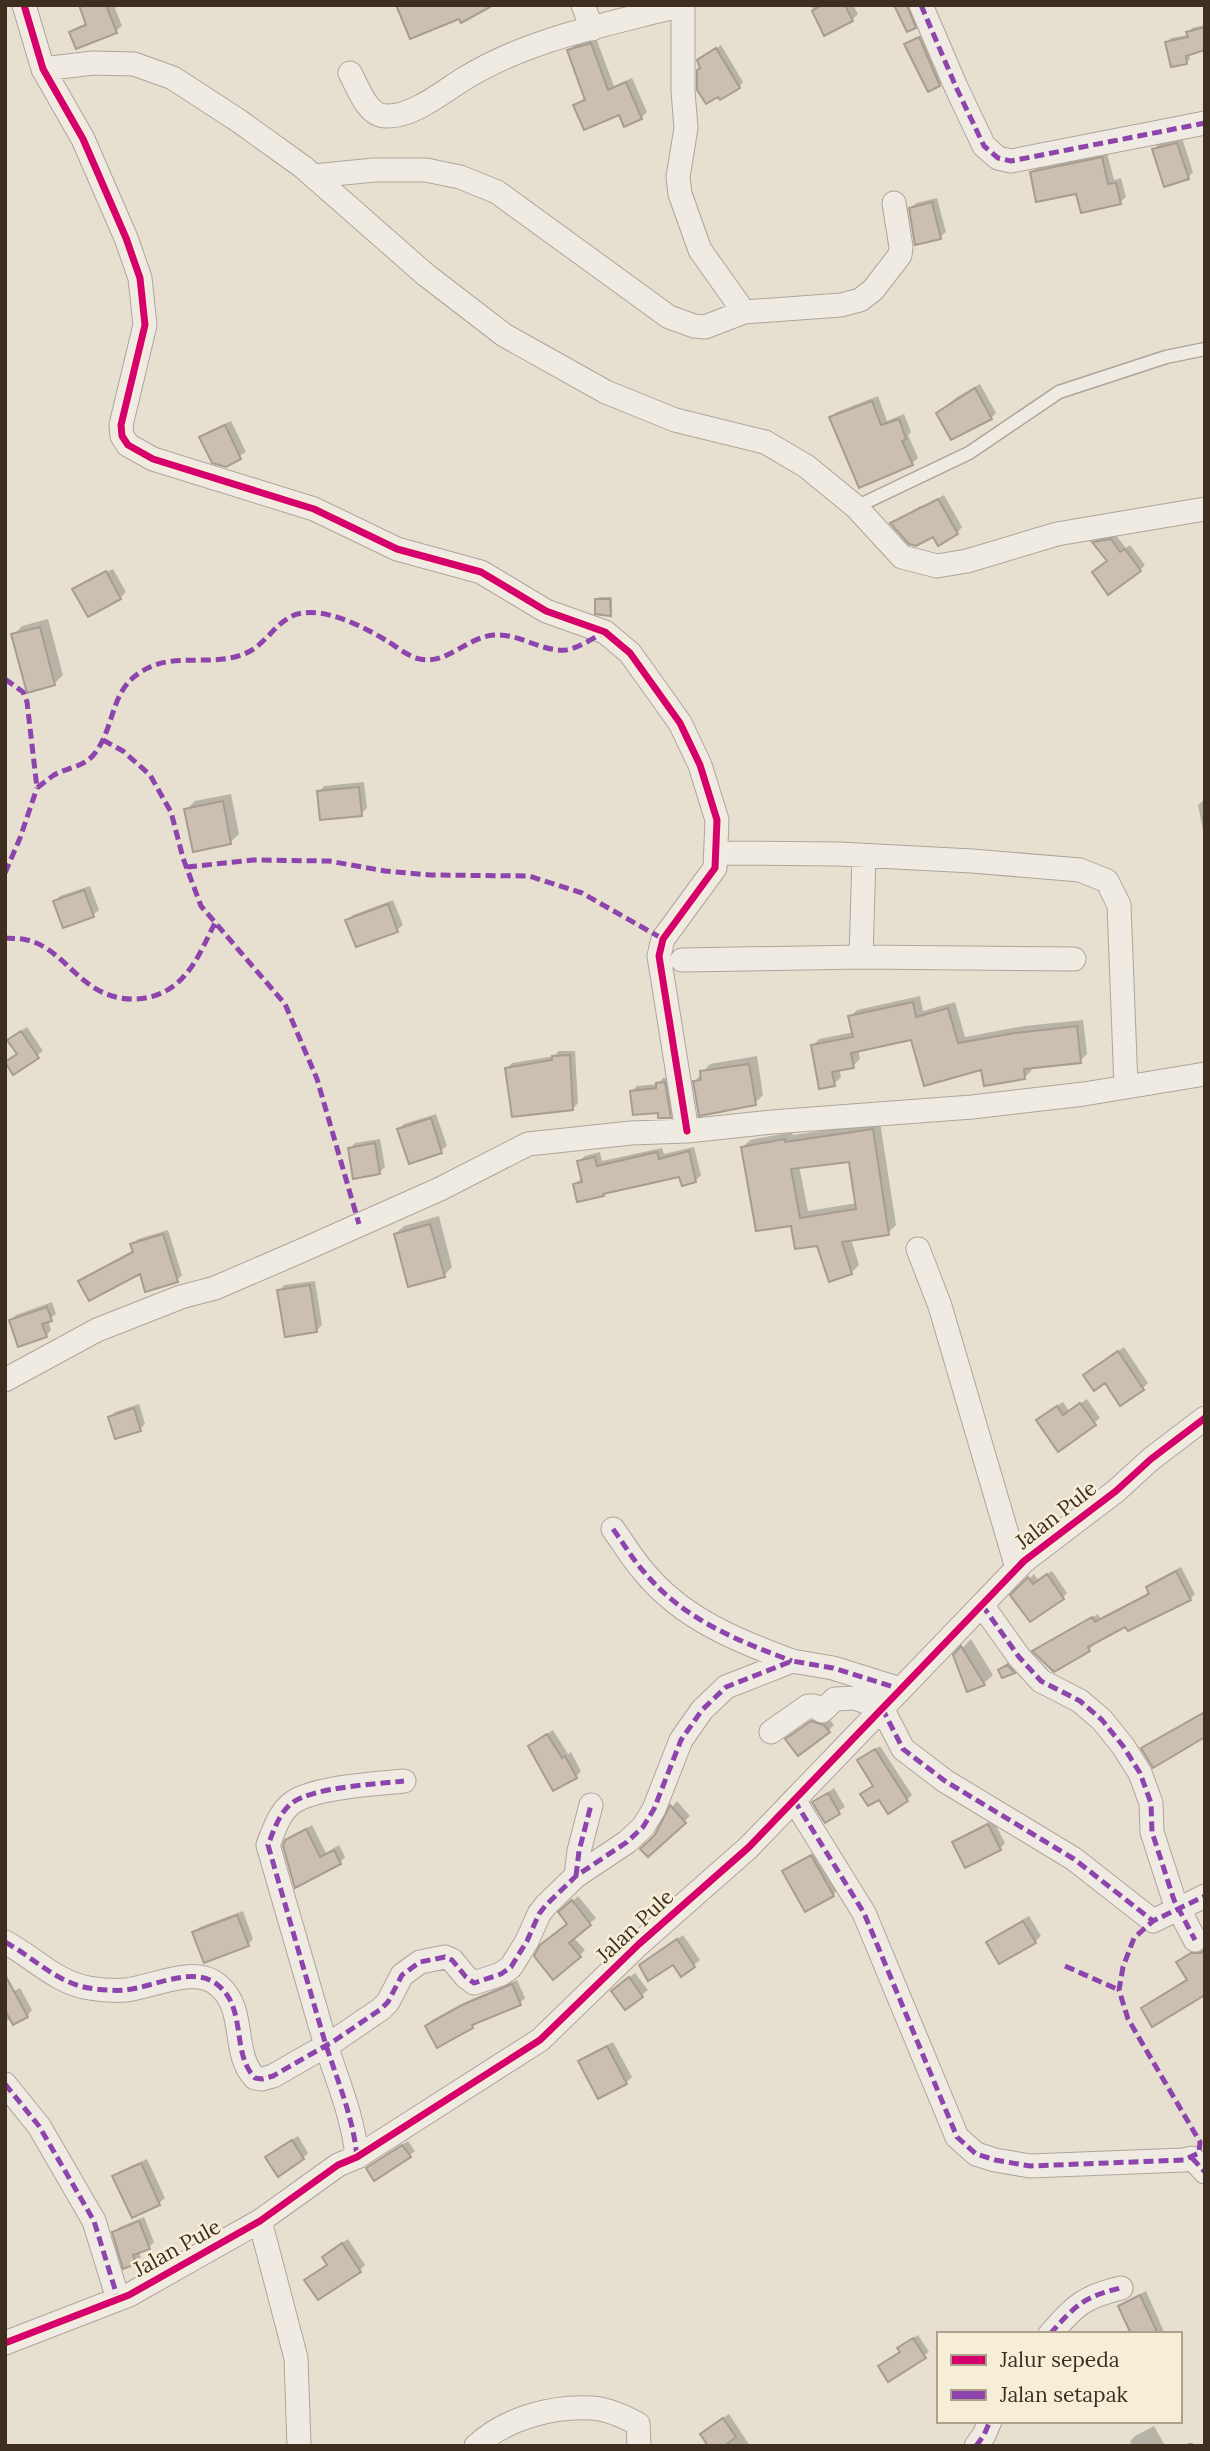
<svg xmlns="http://www.w3.org/2000/svg" width="1210" height="2451" font-family="Lora,serif">
	<rect width="100%" height="100%" fill="#e7e0d1"/>
	<path fill="#0003" fill-rule="evenodd" d="M81,5H117L115,8L122,26L116,31L77,47L71,32L77,27L87,23Z
		M811,5H853L858,14L852,20L825,34Z
		M896,5H915L920,21L915,27Z
		M1205,25V49L1189,53L1190,59L1186,63L1167,42L1171,38L1189,35L1192,28Z
		M925,33L945,79L939,85L907,45Z
		M596,38L614,86L632,78L647,112L641,118L575,105L586,97L569,51L574,45Z
		M721,45L743,82L739,87L702,68L699,60Z
		M1182,138L1193,172L1188,178L1154,149L1159,144Z
		M1107,153L1114,180L1121,178L1126,197L1120,202L1077,192L1032,172L1037,167Z
		M937,198L946,232L940,237L911,208L916,203Z
		M980,384L996,413L991,418L938,413L957,397Z
		M878,396L887,421L904,414L911,432L908,435L918,458L912,463L860,486L831,417L837,412Z
		M231,421L246,452L225,465L201,438L207,432Z
		M944,495L962,527L957,533L934,535L893,524L920,506L922,508Z
		M1116,535L1126,548L1130,545L1145,565L1140,570L1109,560L1094,542L1099,538Z
		M113,569L126,592L120,598L74,589Z
		M599,597H612V612L610,614L597,600Z
		M48,619L63,675L54,684L13,635L22,626Z
		M364,782L367,808L361,814L319,792L324,786Z
		M231,794L239,834L231,842L186,810L195,801Z
		M1205,799V829L1203,830L1198,805Z
		M90,886L99,910L93,915L64,926L55,902L60,896Z
		M393,900L403,925L397,930L347,920L353,915Z
		M920,996L923,1011L955,1002L965,1037L1024,1026L1083,1020L1087,1054L1080,1061L1031,1067L1032,1070L1025,1077L983,1068L913,1038L858,1049L860,1059L853,1066L839,1069L841,1077L834,1084L813,1046L819,1039L854,1032L850,1017L857,1010Z
		M27,1027L43,1051L14,1073L18,1053L15,1035Z
		M559,1051H575L578,1103L573,1109L507,1068L512,1063L554,1056Z
		M757,1056L763,1095L755,1103L695,1081L710,1064Z
		M663,1078H670L675,1110L670,1116L632,1091L637,1086L658,1084Z
		M436,1114L447,1146L441,1151L399,1129L404,1124Z
		M880,1122L896,1225L888,1233L851,1239L859,1265L851,1273L818,1244L742,1148L750,1140L792,1132L793,1135ZM850,1160L857,1203L808,1211L799,1166Z
		M380,1139L385,1167L379,1173L350,1148L355,1143Z
		M694,1147L701,1175L695,1181L681,1175L606,1191L603,1195L574,1184L583,1178L579,1161L585,1156L600,1152L602,1161L662,1148L664,1154Z
		M439,1216L452,1267L444,1276L395,1234L404,1226Z
		M168,1230L182,1275L177,1280L141,1272L81,1281L86,1276L134,1250L132,1244L138,1239Z
		M315,1281L322,1325L317,1330L279,1291L284,1285Z
		M52,1302L56,1314L48,1320L51,1330L46,1336L11,1320L16,1315Z
		M1124,1347L1148,1383L1143,1388L1085,1375Z
		M1087,1399L1100,1418L1059,1449L1044,1415L1063,1402L1069,1411Z
		M139,1404L145,1424L140,1429L110,1417L115,1412Z
		M1181,1567L1195,1594L1190,1599L1126,1624L1093,1642L1095,1644L1089,1649L1054,1670L1035,1651L1098,1614L1100,1618L1150,1592L1148,1588L1153,1582Z
		M1052,1571L1067,1593L1063,1597L1013,1596L1034,1574L1038,1580Z
		M971,1639L993,1675L984,1683L968,1690L955,1656Z
		M1009,1661L1022,1664L1014,1672L1003,1676L1001,1670Z
		M1205,1711V1736L1143,1748L1148,1744Z
		M818,1716L830,1720L834,1725L829,1730L793,1734Z
		M553,1730L568,1754L571,1752L581,1771L576,1777L530,1746Z
		M880,1746L912,1795L907,1800L862,1794L874,1785L859,1760Z
		M834,1788L845,1807L825,1820L814,1802Z
		M677,1801L690,1816L648,1855L672,1807Z
		M993,1820L1005,1843L1000,1849L954,1842L960,1837Z
		M312,1825L326,1853L339,1845L345,1857L340,1863L296,1885L287,1841L293,1835Z
		M817,1851L838,1889L833,1895L784,1871Z
		M578,1896L596,1918L573,1937L585,1950L579,1956L542,1947L569,1923L561,1913Z
		M243,1911L253,1939L248,1945L194,1932L200,1927Z
		M1029,1916L1041,1936L1035,1942L999,1962L988,1942L993,1937Z
		M683,1935L700,1960L694,1965L681,1974L673,1963L646,1960Z
		M1201,1946H1205V1993L1143,2008L1151,2001L1188,1978L1178,1962Z
		M635,1973L648,1990L625,2008L618,1986Z
		M517,1980L525,1998L520,2003L478,2022L472,2027L427,2026L432,2020L470,2000Z
		M20,1988L32,2010L27,2016L5,2021V1996Z
		M613,2042L632,2077L626,2083L580,2062L586,2056Z
		M298,2136L308,2153L303,2158L273,2152Z
		M408,2141L415,2151L409,2156L368,2168Z
		M147,2159L165,2198L159,2203L133,2216L114,2177L120,2171Z
		M144,2217L154,2242L149,2247L138,2251L141,2257L135,2263L114,2233L120,2227Z
		M348,2239L365,2265L360,2270L306,2280L329,2264L324,2257L330,2252Z
		M1146,2291L1165,2334H1133L1120,2306L1126,2301Z
		M918,2335L929,2352L889,2379L903,2344Z
		M729,2414L750,2446H701L708,2442V2429Z
		M1154,2426L1164,2444L1163,2446H1132L1130,2441L1135,2436Z"/>
	<path fill="#cbbfb2" stroke="#a89c90" stroke-width="2" fill-rule="evenodd" d="M79,5H106L117,33L76,49L69,32L86,25Z
		M396,5H492V6L461,23L459,19L410,39Z
		M822,5H845L853,21L824,36L812,11Z
		M894,5H907L916,28L907,32Z
		M1205,27V50L1186,56L1187,64L1171,67L1165,42L1188,37L1186,32Z
		M919,37L940,86L928,92L904,44Z
		M591,43L608,90L626,82L642,119L624,127L619,115L584,130L573,105L585,100L567,50Z
		M716,48L740,88L720,100L718,97L706,104L697,90V70L700,68L697,60Z
		M1177,143L1189,179L1164,187L1152,149Z
		M1102,157L1108,184L1116,183L1121,204L1081,213L1076,194L1036,202L1030,172Z
		M932,202L941,239L915,245L909,208Z
		M975,388L992,419L951,440L936,413Z
		M872,401L881,425L899,419L906,439L902,441L913,465L859,488L829,417Z
		M225,425L241,459L226,467L212,463L199,437Z
		M938,499L958,534L938,546L933,537L916,546L909,544L890,523Z
		M1111,539L1120,552L1125,549L1141,571L1108,595L1092,572L1107,561L1092,542Z
		M106,571L121,599L88,617L72,589Z
		M595,599H610L611,616L595,614Z
		M40,627L55,685L27,693L11,634Z
		M359,787L362,816L320,820L317,791Z
		M223,801L231,844L193,852L184,809Z
		M84,890L94,917L63,928L53,901Z
		M388,904L398,932L356,947L345,920Z
		M913,1002L916,1017L948,1008L958,1043L1015,1033L1077,1026L1081,1063L1024,1069L1025,1079L984,1086L981,1070L924,1086L911,1040L851,1053L854,1068L832,1072L835,1086L819,1089L811,1045L853,1037L848,1016Z
		M21,1031L39,1058L13,1075L5,1062L17,1054L7,1040Z
		M570,1055L573,1110L512,1117L505,1068L552,1060V1056Z
		M749,1064L756,1105L699,1116L693,1081L701,1080L700,1071Z
		M665,1082L671,1118H658V1113L633,1115L630,1091L656,1088V1083Z
		M431,1118L442,1153L409,1164L397,1129Z
		M873,1129L889,1235L842,1242L852,1274L829,1282L817,1246L795,1249L791,1226L756,1231L741,1147L785,1139V1142ZM849,1162L856,1209L800,1218L791,1169Z
		M375,1143L380,1174L353,1179L348,1148Z
		M689,1151L696,1182L682,1186L679,1177L603,1194L604,1196L577,1202L573,1184L582,1182L577,1161L595,1157L597,1166L657,1152L659,1159Z
		M430,1224L445,1277L408,1287L394,1234Z
		M163,1234L178,1282L145,1292L140,1274L89,1301L78,1281L133,1252L130,1244Z
		M310,1285L317,1332L285,1337L277,1290Z
		M47,1307L52,1321L42,1324L47,1337L18,1347L9,1320Z
		M1118,1351L1144,1390L1120,1406L1105,1383L1094,1391L1083,1375Z
		M1080,1403L1096,1425L1058,1452L1036,1420L1057,1406L1063,1415Z
		M134,1408L141,1431L115,1439L108,1417Z
		M1176,1571L1191,1600L1128,1631L1125,1627L1088,1647L1090,1651L1054,1672L1032,1651L1092,1617L1095,1622L1149,1594L1146,1587Z
		M1047,1574L1064,1599L1030,1622L1010,1595L1028,1577L1033,1584Z
		M961,1646L985,1685L967,1692L953,1655Z
		M1007,1665L1015,1673L1002,1678L998,1670Z
		M1205,1712V1737L1153,1768L1141,1748Z
		M811,1721L824,1725L830,1732L798,1756L785,1739Z
		M547,1734L562,1758L565,1756L577,1778L553,1791L528,1746Z
		M875,1749L908,1801L888,1814L879,1800L868,1806L860,1794L873,1786L857,1760Z
		M828,1793L840,1814L825,1823L812,1802Z
		M670,1805L686,1823L648,1857L640,1849L655,1835Z
		M988,1824L1001,1850L965,1868L952,1842Z
		M306,1829L320,1857L334,1850L341,1864L295,1888L283,1846L285,1840Z
		M811,1855L834,1896L805,1912L782,1871Z
		M572,1900L591,1925L569,1943L581,1957L553,1980L534,1956L540,1945L567,1924L558,1912Z
		M237,1915L249,1946L204,1963L192,1932Z
		M1023,1921L1036,1943L999,1964L986,1942Z
		M677,1939L695,1967L681,1977L673,1965L648,1981L639,1965Z
		M1205,1950V1995L1152,2027L1141,2008L1187,1980L1176,1962L1191,1953H1201Z
		M5,1975L28,2017L13,2025L5,2010Z
		M629,1977L643,1997L625,2010L611,1991Z
		M512,1984L521,2005L472,2025L473,2028L437,2048L425,2026L462,2005Z
		M607,2046L627,2084L598,2099L578,2061Z
		M292,2140L304,2159L278,2177L265,2157Z
		M402,2145L411,2157L374,2181L366,2168Z
		M141,2163L160,2205L132,2218L112,2176Z
		M139,2221L150,2249L133,2255L136,2264L123,2269L112,2232Z
		M342,2243L361,2272L318,2300L304,2280L327,2265L322,2257Z
		M1140,2295L1158,2334H1131L1118,2306Z
		M913,2338L926,2358L888,2382L878,2366L900,2352L897,2348Z
		M723,2418L736,2437L724,2446H708L700,2434Z"/>
	<g fill="none" stroke-linecap="round" stroke-linejoin="round">
		<defs>
			<path id="lane" d="M856,507L969,453L1059,392L1166,357L1205,349"/>
			<path id="street" d="M24,5L43,69L83,139L126,238L140,278L145,325L121,425L122,436L128,445L153,459L314,509L397,549L481,572L546,611L605,632L630,653L680,723L700,765L717,820L715,868L663,939L659,956L687,1131
				M583,5L592,29
				M683,5V91L686,128L678,177L680,194L700,250L744,312
				M921,5L956,87L984,146L998,158L1011,161L1205,123
				M43,69L93,63L134,64L173,78L239,121L303,167L426,275L504,335L606,392L675,420L765,442L806,466L856,507L902,557L937,566L967,561L1057,534L1205,509
				M350,73C358,87 367,116 386,116C412,117 440,94 462,80C529,38 607,25 682,5
				M314,176L374,170H426L460,177L497,192L669,317L694,326L705,327L744,312L841,305L860,300L873,290L900,255L901,247L894,203
				M726,853L839,854L972,861L1080,870L1107,881L1119,905L1126,1087
				M861,957L864,856
				M682,960L861,957L1074,959
				M918,1249L940,1306L1017,1568
				M5,1380L97,1330L181,1297L215,1288L303,1250L440,1189L528,1144L631,1133L687,1131L772,1122L972,1107L1084,1094L1205,1074
				M613,1529C624,1544 633,1560 645,1573C683,1619 738,1641 792,1661
				M982,1605L1019,1657L1041,1681L1080,1701L1102,1720L1123,1746L1140,1773L1151,1803L1152,1832L1174,1900L1195,1940
				M771,1732L808,1706H814L822,1711L835,1699L855,1698L882,1708L903,1749L945,1781L1074,1859L1153,1921L1205,1896
				M794,1800L864,1913L957,2137L976,2154L995,2160L1030,2166L1184,2160L1192,2158L1205,2172
				M576,1876L579,1851L591,1805
				M5,1942C33,1957 57,1983 89,1988C101,1990 115,1991 126,1990C154,1987 195,1964 219,1986C247,2010 231,2053 255,2078L262,2079L273,2076L334,2041L381,2009L388,2002L402,1975L420,1962L445,1957L452,1960L466,1977L474,1983L501,1974L511,1967L527,1941L539,1914L546,1905L576,1876L627,1842L643,1827L654,1809L681,1740L702,1710L726,1687L792,1661L833,1668L900,1689
				M5,2084L39,2126L94,2221L118,2299
				M357,2157C353,2116 337,2080 325,2042C306,1977 287,1911 268,1845C274,1830 279,1813 292,1803C313,1787 377,1784 404,1781
				M260,2221L296,2358L299,2446
				M1050,2334C1076,2305 1083,2297 1121,2288
				M5,2343L129,2295L260,2221L338,2165L357,2157L540,2040L639,1944L749,1847L1024,1561L1116,1491L1151,1459L1205,1418
				M476,2446C506,2418 552,2406 592,2408C608,2409 625,2417 638,2424L639,2446
				M976,2446L984,2435L990,2421"/>
		</defs>
		<use href="#lane" stroke="#ada599" stroke-width="15"/>
		<use href="#street" stroke="#ada599" stroke-width="25"/>
		<use href="#lane" stroke="#efebe3" stroke-width="12"/>
		<use href="#street" stroke="#efebe3" stroke-width="23"/>
		<path stroke="#8e44ad" stroke-width="5" stroke-dasharray="10 5" stroke-linecap="butt" d="M921,5L956,87L984,146L998,158L1011,161L1205,123
			M5,679L23,692L27,702L37,788C42,784 48,779 54,775C68,767 85,767 95,753C118,722 108,686 150,667C178,654 215,666 244,654C268,645 277,616 303,613C329,609 366,628 387,641C397,647 409,657 420,659C447,665 467,637 494,635C519,633 541,652 566,650C579,648 593,638 605,632
			M103,740L123,751L150,775L171,812L183,858L201,906L285,1004L317,1079L359,1224
			M187,867L253,860L329,861L385,871L430,875L529,876L582,893L663,939
			M5,873L20,838L37,788
			M5,938C12,939 20,938 27,940C54,946 70,972 93,987C122,1006 162,1003 185,975C198,961 206,940 215,923
			M613,1529C624,1544 633,1560 645,1573C683,1619 738,1641 792,1661
			M982,1605L1019,1657L1041,1681L1080,1701L1102,1720L1123,1746L1140,1773L1151,1803L1152,1832L1174,1900L1195,1940
			M882,1708L903,1749L945,1781L1074,1859L1153,1921L1205,1896
			M794,1800L864,1913L957,2137L976,2154L995,2160L1030,2166L1184,2160L1199,2153L1200,2142L1128,2019L1119,1990L1123,1967L1134,1938L1153,1921
			M576,1876L579,1851L591,1805
			M5,1942C33,1957 57,1983 89,1988C101,1990 115,1991 126,1990C154,1987 195,1964 219,1986C247,2010 231,2053 255,2078L262,2079L273,2076L334,2041L381,2009L388,2002L402,1975L420,1962L445,1957L452,1960L466,1977L474,1983L501,1974L511,1967L527,1941L539,1914L546,1905L576,1876L627,1842L643,1827L654,1809L681,1740L702,1710L726,1687L792,1661L833,1668L900,1689
			M1065,1966L1119,1990
			M5,2084L39,2126L94,2221L118,2299
			M357,2157C353,2116 337,2080 325,2042C306,1977 287,1911 268,1845C274,1830 279,1813 292,1803C313,1787 377,1784 404,1781
			M1192,2158L1205,2172
			M1050,2334C1076,2305 1083,2297 1121,2288
			M976,2446L984,2435L990,2421
			M1188,2446H1193"/>
		<defs>
			<path id="cycleway" d="M24,5L43,69L83,139L126,238L140,278L145,325L121,425L122,436L128,445L153,459L314,509L397,549L481,572L546,611L605,632L630,653L680,723L700,765L717,820L715,868L663,939L659,956L687,1131
				M5,2343L129,2295L260,2221L338,2165L357,2157L540,2040L639,1944L749,1847L1024,1561L1116,1491L1151,1459L1205,1418"/>
		</defs>
		<use href="#cycleway" stroke="#f7eed8" stroke-width="11"/>
		<use href="#cycleway" stroke="#d6006c" stroke-width="7"/>
	</g>
	<g text-anchor="middle" stroke-width="5" stroke-linejoin="round" paint-order="stroke">
		<g font-size="21" fill="#3d2e20" stroke="#f7eed8">
			<text transform="translate(1056 1515) rotate(-38)" y="7">Jalan Pule</text>
			<text transform="translate(635 1926) rotate(-43)" y="7">Jalan Pule</text>
			<text transform="translate(177 2248) rotate(-29)" y="7">Jalan Pule</text>
		</g>
	</g>
	<rect width="1210" height="2451" fill="none" stroke="#3d2e20" stroke-width="14"/>
	<rect x="937" y="2332" width="245" height="91" fill="#f7eed8" stroke="#ada18e" stroke-width="2"/>
	<rect x="951" y="2355" width="35" height="10" fill="#d6006c" stroke="#ada18e" stroke-width="2"/>
	<text x="1000" y="2367" font-size="21" fill="#3d2e20">Jalur sepeda</text>
	<rect x="951" y="2390" width="35" height="10" fill="#8e44ad" stroke="#ada18e" stroke-width="2"/>
	<text x="1000" y="2402" font-size="21" fill="#3d2e20">Jalan setapak</text>
</svg>
